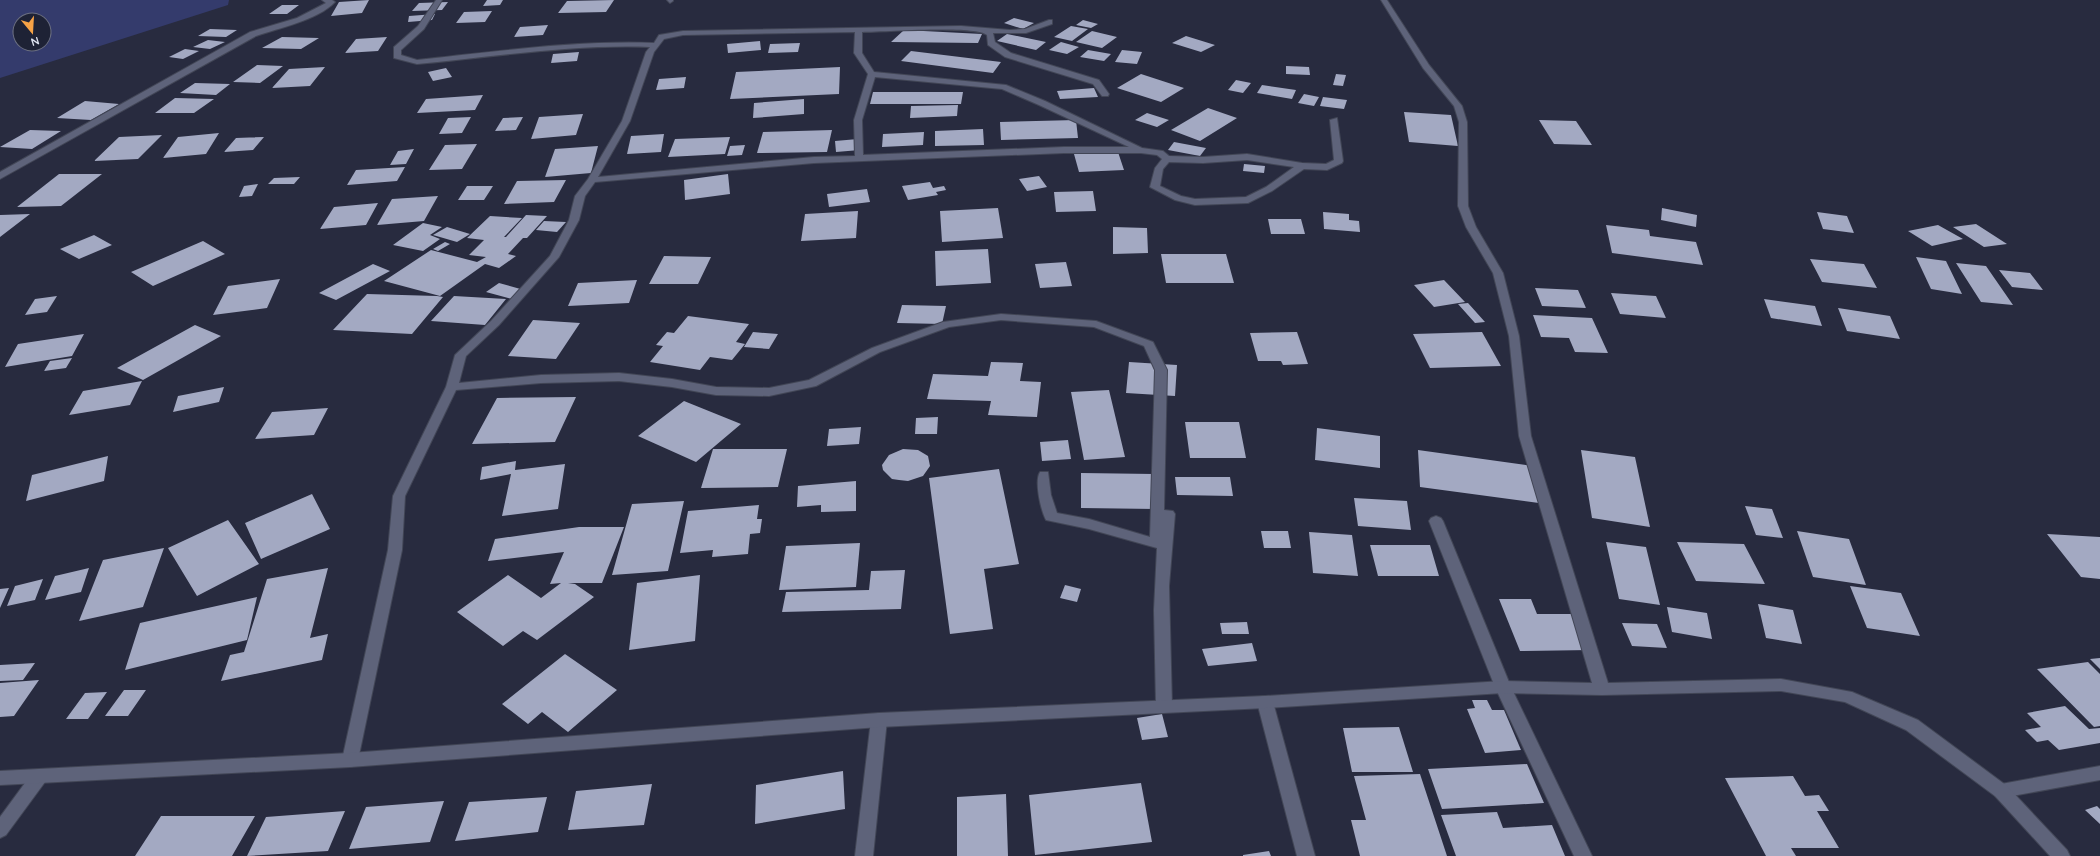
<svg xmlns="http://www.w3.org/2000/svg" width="2100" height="856" font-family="Quicksand,sans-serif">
	<rect width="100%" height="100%" fill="#282b3f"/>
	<path fill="#343b6c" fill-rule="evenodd" d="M0,0H229L228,5L0,78ZM20,20H44V44H20Z"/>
	<path fill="#a3a9c2" d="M369,0L362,13L331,16L339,2Z
		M487,0H503L500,5L483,6Z
		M614,0L606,12L558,13L567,1Z
		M448,2L442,10L412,11L419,3Z
		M282,5H299L287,14H269Z
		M492,11L485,22L456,23L464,12Z
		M435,14L432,20L408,22L409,16Z
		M1014,18L1034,23L1023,29L1004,23Z
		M1083,20L1098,24L1091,28L1076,25Z
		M548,25L543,35L514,37L520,27Z
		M1071,26L1088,29L1072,41L1054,37Z
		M210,29L237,30L226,37L198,36Z
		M904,30L982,34L978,43L891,42Z
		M1092,31L1117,37L1102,48L1076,42Z
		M1007,34L1046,42L1036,50L997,41Z
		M1186,36L1215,45L1201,52L1172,43Z
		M282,37L319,38L301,49L262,48Z
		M387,37L378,51L345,53L356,39Z
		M208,40L225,42L210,49L193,47Z
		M760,41L761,50L728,53L727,44Z
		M1061,42L1079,47L1067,54L1049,50Z
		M800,43L798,52L768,53L770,44Z
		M185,49L199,51L183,59L169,57Z
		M1088,50L1111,54L1104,61L1080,57Z
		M1122,50L1142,52L1137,64L1115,62Z
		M911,51L1001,62L993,73L901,61Z
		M579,52L577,61L551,63L553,54Z
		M257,65L283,66L260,83L233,82Z
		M1286,66L1309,67L1310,75L1286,74Z
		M325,67L310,86L272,88L289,69Z
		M840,67L839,94L730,99L736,72Z
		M446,68L452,77L433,81L428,72Z
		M1141,74L1184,88L1161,102L1117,88Z
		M1336,74L1346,75L1343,86L1333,85Z
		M686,77L684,88L656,90L659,79Z
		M1236,80L1251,83L1243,93L1228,90Z
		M195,83L230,84L216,95L180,93Z
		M1262,85L1296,90L1292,99L1257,93Z
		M1094,88L1098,97L1060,99L1057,91Z
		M873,92H963L961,104H870Z
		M1304,94L1319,97L1314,106L1298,103Z
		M483,95L475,110L417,113L426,99Z
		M1323,97L1347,100L1344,109L1320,106Z
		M175,98L214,99L194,113H155Z
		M804,99V114L753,118L754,103Z
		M85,101L119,104L91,120L57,118Z
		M958,105L957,116L910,118L911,106Z
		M1208,108L1237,118L1200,141L1171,130Z
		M1404,112L1451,115L1458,146L1409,142Z
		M1147,113L1169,120L1157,127L1135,120Z
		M583,114L576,135L531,139L539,117Z
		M471,117L462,133L439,134L448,118Z
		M523,117L516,130L495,131L503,118Z
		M1076,120L1078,138L1001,140L1000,122Z
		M1539,120L1576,121L1592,145L1554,144Z
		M983,129L984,145L935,146V131Z
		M30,130L61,131L32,149L0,147Z
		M832,130L827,152L757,153L763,132Z
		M924,132L923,145L882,147L883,134Z
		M219,133L206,154L163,158L178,137Z
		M664,134L661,152L627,154L631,136Z
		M162,135L138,159L94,161L119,137Z
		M264,137L253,150L224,152L236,138Z
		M730,137L725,154L668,157L675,139Z
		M858,139L860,150L836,152L835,141Z
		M1174,142L1206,148L1200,156L1168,150Z
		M477,144L462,169L429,170L445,145Z
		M745,145L742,155L727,156L730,146Z
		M598,146L591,173L545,177L555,149Z
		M414,149L406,164L390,165L398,151Z
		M1118,152L1124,170L1079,172L1074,154Z
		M1244,164L1265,166L1264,173L1243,171Z
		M405,167L397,181L347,185L356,170Z
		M59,174H102L61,206L17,207Z
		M728,174L730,194L685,200L684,180Z
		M1039,176L1047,187L1027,191L1019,179Z
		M300,177L294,184H268L274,178Z
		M566,180L554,202L504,204L517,181Z
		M930,182L933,188L944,186L946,190L936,192L938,195L908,200L902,186Z
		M258,184L252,196L239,197L244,186Z
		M467,186H493L484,200H458Z
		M867,189L870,202L829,207L827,194Z
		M1093,191L1096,211L1056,212L1054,192Z
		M438,196L424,221L377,225L392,199Z
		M378,203L366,225L320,229L334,207Z
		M998,208L1003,238L942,242L940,211Z
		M1662,208L1697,215L1696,227L1661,220Z
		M858,211L856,238L801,241L805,214Z
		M1323,212L1349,214V220L1359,221L1360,232L1324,229Z
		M1817,212L1847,216L1854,233L1823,229Z
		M30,214L0,237V215Z
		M526,215L547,216L527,238H523L508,254L516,256L499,268L485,264L440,296L384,281L431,250L477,262L486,257L469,255L484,240L467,238L490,216L522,218L504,237H506Z
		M1268,219H1301L1305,234H1271Z
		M544,221L566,222L557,232L536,230Z
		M423,223L442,227L430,235L440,239L423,251L393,245Z
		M1976,224L2007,244L1984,247L1953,227Z
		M1606,225L1649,230L1650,236L1696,242L1703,265L1612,253Z
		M1938,225L1963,239L1932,246L1908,231Z
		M447,227L470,234L457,242L433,235Z
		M1113,227L1147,228L1148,253L1113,254Z
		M94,235L112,245L79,259L60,249Z
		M203,241L225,254L153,286L131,272Z
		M445,242L450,244L438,251L433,249Z
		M988,249L991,283L936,286L935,251Z
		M1161,254H1226L1234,283H1166Z
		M664,256L711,257L698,284H649Z
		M1916,257L1946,261L1962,294L1931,289Z
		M1810,259L1864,264L1877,288L1822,282Z
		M1066,262L1072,286L1040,288L1035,264Z
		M1956,263L1986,266L2013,305L1981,302Z
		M373,264L390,271L336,300L319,293Z
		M1999,270L2030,273L2043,290L2012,287Z
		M280,279L267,308L213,315L228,286Z
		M637,280L629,303L568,306L578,283Z
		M1444,280L1465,302L1434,307L1414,285Z
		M499,283L524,290L512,299L486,292Z
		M1535,288L1578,290L1586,308L1542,306Z
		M1611,293L1656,296L1666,318L1620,314Z
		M367,294L437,296L443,297L412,334L333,330Z
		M57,296L47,312L25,315L35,299Z
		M454,296L506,299L485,325L431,321Z
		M1764,299L1815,306L1822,326L1771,318Z
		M1468,303L1485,322L1475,323L1458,304Z
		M902,305L946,306L942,324L897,323Z
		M1838,308L1890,316L1900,339L1847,331Z
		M1533,315L1592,318L1608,353L1575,352L1569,338L1541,337Z
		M688,316L749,324L736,342L745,344L732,360L710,357L700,370L650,362L663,346L656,345L667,332L674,333Z
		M533,320L580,323L556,359L508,356Z
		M195,325L221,336L143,380L117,368Z
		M753,332L778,334L769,349L744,347Z
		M1297,332L1308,364L1283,365L1281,361H1258L1250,333Z
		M1482,332L1501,366L1430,368L1413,334Z
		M84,334L72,356L5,367L18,344Z
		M72,358L66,368L44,371L50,361Z
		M991,362L1023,363L1020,381L1041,382L1037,417L988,415L991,401L927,399L933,374L988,376Z
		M1129,362L1177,365L1175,396L1126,393Z
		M142,381L130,405L69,415L83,391Z
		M224,387L219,402L173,412L178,396Z
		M1109,390L1125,457L1084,460L1071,392Z
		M576,397L555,442L472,444L497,398Z
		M684,401L741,424L696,462L638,436Z
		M328,408L314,435L255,439L272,412Z
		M938,417L937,434H915L916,418Z
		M1185,422H1239L1246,458H1190Z
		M861,427L859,444L827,446L829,429Z
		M1317,428L1380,436V468L1315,460Z
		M1068,440L1071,459L1042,461L1040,442Z
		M713,449H787L778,487L701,488Z
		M903,449L918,450L928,456L930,466L923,476L908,481L899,480L892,479L883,470L882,465L889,455Z
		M1418,450L1533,466L1539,503L1420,487Z
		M1581,450L1635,457L1650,527L1592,518Z
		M108,456L104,481L26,501L32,475Z
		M516,461L515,470L565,464L558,509L502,516L511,474L480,480L482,467Z
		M999,469L1019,564L984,569L993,629L950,634L929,478Z
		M1081,473L1154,474L1156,509L1081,508Z
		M1175,477H1230L1233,496L1177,495Z
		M856,481V511L821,512V505L797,507L798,486Z
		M312,494L330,529L261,559L245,523Z
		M1354,498L1407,501L1411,530L1358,526Z
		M684,501L668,571L612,575L632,504Z
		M759,505L757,519H762L760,533L750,534L748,554L712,557L713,550L680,553L688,511Z
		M1745,506L1772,509L1783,538L1756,535Z
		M228,520L259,564L197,596L168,548Z
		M579,527H624L602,583H568L575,584L594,597L537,640L523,631L503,646L457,612L508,575L541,598L561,583L550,584L564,552L488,561L495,539Z
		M1261,531H1288L1291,548H1264Z
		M1797,531L1849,539L1866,585L1813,577Z
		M1309,532L1352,535L1358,576L1313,573Z
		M2047,534L2100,537V579L2081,577Z
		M1606,542L1646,547L1660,605L1619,599Z
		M1677,542L1744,544L1765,584L1696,581Z
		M860,543L856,587L779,590L786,546Z
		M1370,545H1430L1439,576H1378Z
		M164,548L143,607L79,621L103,560Z
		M89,568L81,592L45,600L55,576Z
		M328,568L310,638L328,634L322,660L221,681L230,655L244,652L267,579Z
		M905,570L901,609L782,612L786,592L869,590L871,571Z
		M700,575L695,641L629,650L637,583Z
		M43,579L35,600L7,606L15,586Z
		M1065,585L1081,589L1077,602L1060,598Z
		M1850,586L1901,593L1920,636L1867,628Z
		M9,588L0,608V589Z
		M257,597L247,640L125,670L140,623Z
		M1499,599H1531L1537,614H1574L1591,650L1520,651Z
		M1758,604L1793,610L1802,644L1766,638Z
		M1667,607L1707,613L1712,639L1672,632Z
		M1247,622L1249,634H1222L1220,623Z
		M1622,623L1657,624L1667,648L1632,646Z
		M1252,643L1257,661L1208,666L1202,649Z
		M565,654L617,690L568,732L542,712L528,724L502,704Z
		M2100,658V669L2090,659Z
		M2088,662L2100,674V726L2094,727L2037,669Z
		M35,663L23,680L0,681V665Z
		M39,680L14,716L0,717V683Z
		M124,690H146L128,716H105Z
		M107,692L88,719H66L85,693Z
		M1472,700H1487L1492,710H1504L1521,750L1485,753L1467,709L1475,708Z
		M2065,706L2089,729L2100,728V743L2059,750L2048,740L2037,742L2025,730L2041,727L2027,713Z
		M1162,714L1168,737L1142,740L1137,718Z
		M1399,727L1413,772H1352L1343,728Z
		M1527,764L1544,803L1442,809L1428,769Z
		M843,771L845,809L755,824L756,785Z
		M1420,774L1447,856H1360L1351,820H1366L1354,776Z
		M1793,776L1805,796L1819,795L1829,811H1817L1839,848H1791L1796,856H1766L1725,778Z
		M1141,783L1152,842L1035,855L1029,795Z
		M652,784L644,825L568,830L576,791Z
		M1006,794L1008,856H957V797Z
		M547,797L538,832L455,841L469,802Z
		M444,801L430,842L349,849L366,807Z
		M2097,806L2100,809V824L2085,810Z
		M345,811L328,851L247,856L266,817Z
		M1497,812L1503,828L1552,825L1565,856H1456L1441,815Z
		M161,816H255L232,856H135Z
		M1269,851L1271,856H1243V855Z"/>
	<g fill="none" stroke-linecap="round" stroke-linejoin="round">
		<defs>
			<path id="street" d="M322,0H332L335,2C318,20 279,28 256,36L0,179V172L250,32L297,18L326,3Z
				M436,0H442L424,29L401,50V55L417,60C495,52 575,40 654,43L659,35L683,31L961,26L1010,30L1025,29L1049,20H1052V24L1026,33H993L995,42L1011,53L1099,80L1109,94L1108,96H1102L1093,84L1005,57L988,45L987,35C974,25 885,32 862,32V53L874,72L1006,85L1045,101L1142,148L1163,151L1169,156L1203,157L1247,154L1302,163L1326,164L1334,160L1330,120L1337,118L1343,161L1342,163L1327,170L1304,169L1272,191L1248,203L1195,205L1175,200L1150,187L1155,168L1162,159L1157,155L1141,153H1064L814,163L595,182L585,196L579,220L559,257L499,325L466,356L459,383L541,375L619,373L672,379L716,387L769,388L809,380L872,348L943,322L1001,314L1096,321L1153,342L1167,370L1164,510L1173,511L1175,514L1169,586L1172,706L1169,711L1164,712L1159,711L1156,706L1154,610L1157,548L1089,529L1046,520C1041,511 1034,481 1040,472H1048L1051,495L1057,513L1089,519L1150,537L1155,370L1144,346L1094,327L1001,320L949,327L880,352L816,386L769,396L716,395L672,387L619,381L541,383L456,390L405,496L402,550L358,760L356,765L350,767L344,765L342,760L388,550L393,496L446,387L455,355L491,321L550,256L569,220L575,196L588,179L622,121L646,52L650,47C575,44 492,57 417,64L394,58V47L418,26ZM855,32L854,53L868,74L854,120L855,156L814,157L598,177L630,121L654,52L664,39L683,35ZM875,77L1002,89L1039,105L1129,147H1064L863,155L862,120ZM1247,160L1294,167L1266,187L1246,197L1195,199L1181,196L1160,186L1163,169L1169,162L1203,163Z
				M667,0H673V1L670,3Z
				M1436,516L1441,518L1443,521L1511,687L1592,856H1574L1495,687L1429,521L1431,518Z
				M1265,696L1270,697L1273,702L1315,856H1297L1257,702L1260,697Z
				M879,713L884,715L887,720L873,856H855L871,720L874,715Z
				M2100,766V780L2001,798L1995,796L1993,791L1995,786L2001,784Z
				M39,770L45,772L47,777L45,782L6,835L0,838V817L33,772Z"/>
			<path id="secondary" d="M1381,0H1387L1429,65L1462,106L1467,122L1468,206L1476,227L1503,273L1519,336L1531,436L1608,683L1781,679L1852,692L1918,720L2007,786L2067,850L2070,856H2050L1995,796L1906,730L1845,702L1781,691L1602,695L1503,693L1265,708L879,727L350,767L0,785V771L350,753L879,713L1265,696L1503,681L1592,683L1519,436L1509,336L1493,273L1466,227L1458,206L1459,122L1454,106L1423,68Z"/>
		</defs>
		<use href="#street" stroke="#424656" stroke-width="2"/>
		<use href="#secondary" stroke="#424656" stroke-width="2"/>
		<use href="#street" fill="#5e637a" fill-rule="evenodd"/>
		<use href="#secondary" fill="#5e637a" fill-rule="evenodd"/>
	</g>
	<g transform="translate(32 32) rotate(162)"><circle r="19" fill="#1e2235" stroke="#6b6f80"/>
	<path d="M0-3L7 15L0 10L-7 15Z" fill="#f6a246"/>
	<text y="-6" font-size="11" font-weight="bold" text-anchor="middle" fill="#dfe3f0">N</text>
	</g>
</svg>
